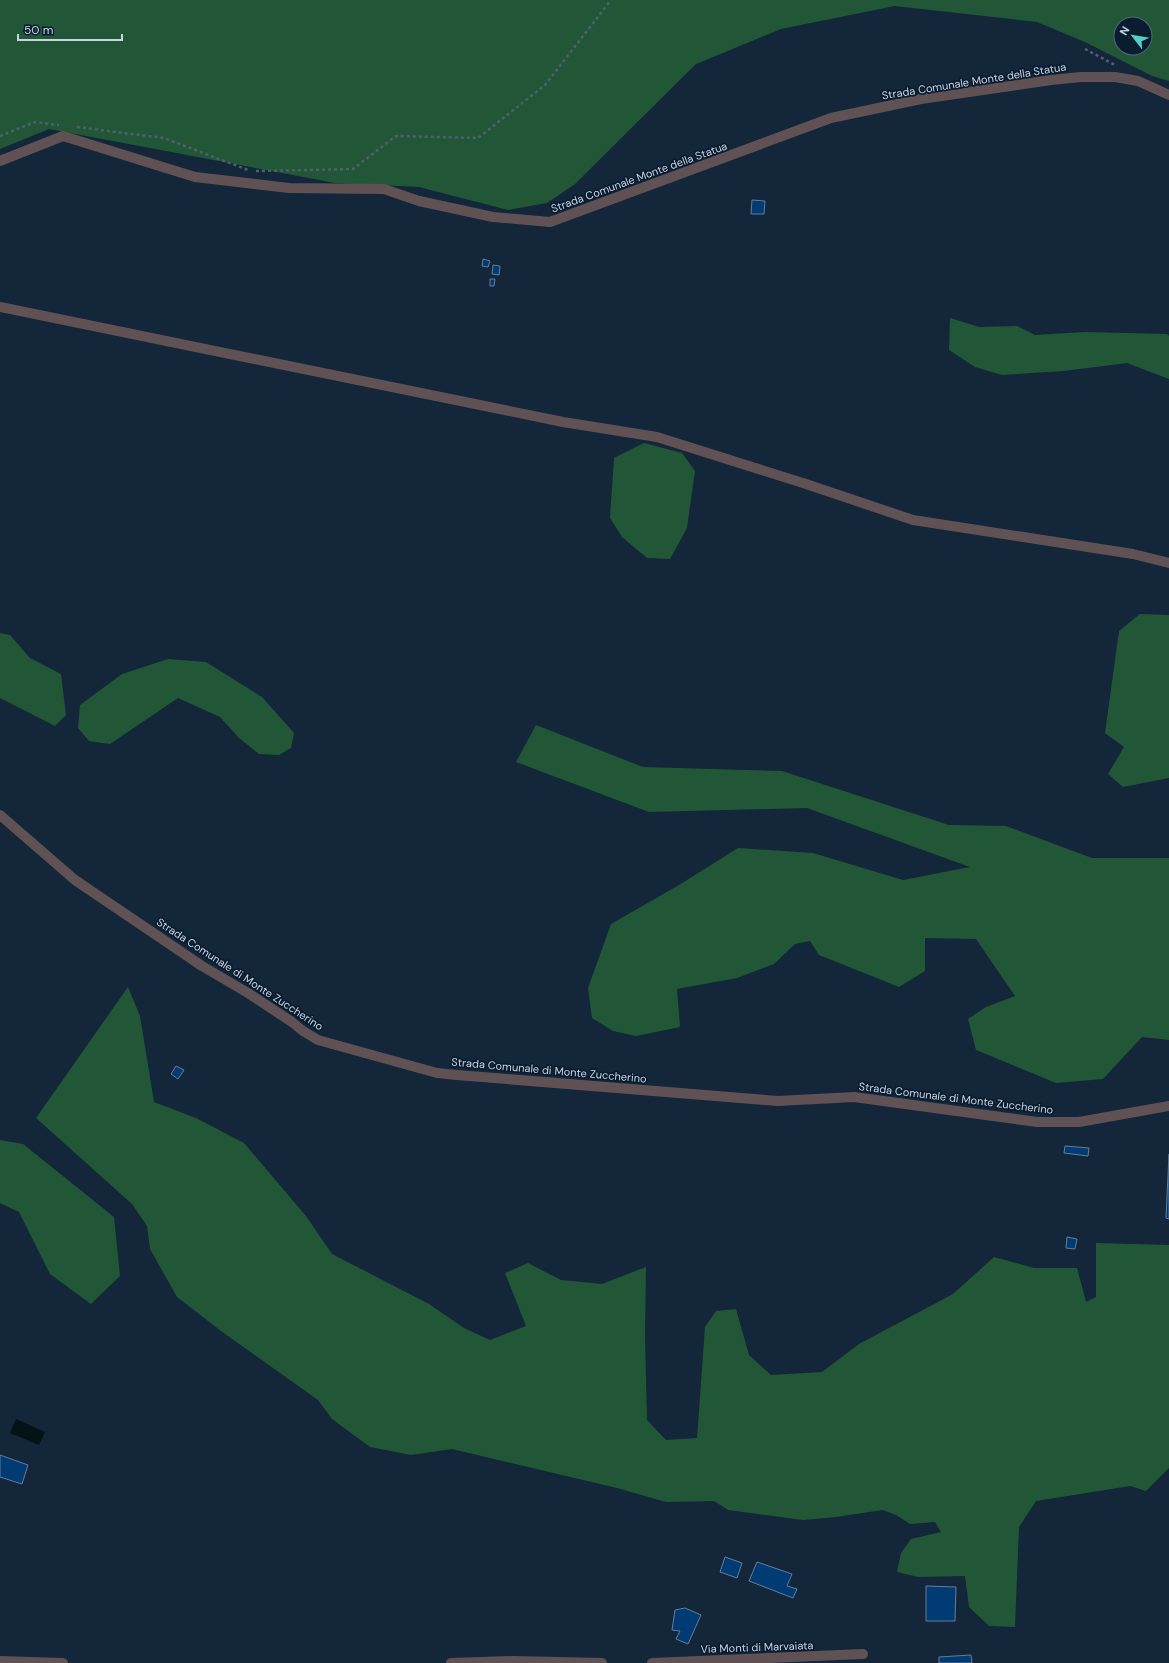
<svg xmlns="http://www.w3.org/2000/svg" width="1169" height="1663" font-family="'DM Sans',sans-serif">
	<rect width="100%" height="100%" fill="#14263a"/>
	<path fill="#215736" fill-rule="evenodd" d="M0,0H1169V81L1152,76L1085,42L1037,22L895,6L781,29L696,64L575,184L547,203L508,210L419,187L335,183L49,129L0,149ZM1121,24H1145V48H1121Z
		M950,318L979,327L1017,326L1035,335L1085,332L1167,334L1169,336V379L1127,363L1064,371L1002,375L975,367L949,350Z
		M644,443L682,453L695,471L687,528L670,559L647,558L622,537L610,518L614,458Z
		M1140,614L1169,615V778L1123,787L1108,774L1124,747L1105,733L1119,631Z
		M0,633L10,635L30,658L61,674L66,715L55,726L0,698Z
		M168,659L206,662L262,697L294,733L291,748L279,755L259,754L239,738L220,717L178,698L110,744L89,741L78,728L80,705L122,674Z
		M536,725L643,767L782,771L949,825L1006,826L1092,858H1169V1040L1142,1037L1103,1079L1056,1083L976,1050L968,1019L986,1007L1015,996L976,939L925,938V971L899,987L819,955L810,941L795,944L774,964L737,978L677,989L680,1027L636,1036L613,1031L592,1018L588,988L611,924L679,885L738,848L813,853L903,880L970,867L807,808L649,812L516,762Z
		M128,987L140,1016L154,1102L196,1118L244,1143L306,1216L332,1254L429,1304L464,1328L490,1340L526,1326L505,1273L528,1263L561,1280L602,1284L646,1267L645,1336L647,1420L666,1440L697,1438L705,1327L716,1311L736,1309L749,1355L771,1375L822,1372L859,1344L953,1294L994,1257L1034,1268H1077L1086,1302L1096,1297V1243L1169,1245V1468L1146,1491L1130,1486L1036,1501L1019,1527L1015,1627L989,1626L969,1607L965,1576L918,1577L897,1572L901,1553L911,1539L941,1532L935,1522L910,1524L896,1515L883,1510L836,1517L803,1520L728,1510L714,1501L666,1502L617,1488L452,1449L411,1455L370,1447L332,1419L318,1400L221,1331L177,1297L150,1249L147,1226L132,1204L36,1118Z
		M0,1140L23,1144L114,1217L120,1276L91,1304L50,1274L19,1212L0,1203Z"/>
	<path fill="#041315" d="M16,1419L45,1432L39,1445L10,1433Z"/>
	<path fill="#003b74" stroke="#687d96" d="M752,200L765,201L764,214H751Z
		M483,259L490,261L488,267L482,266Z
		M493,265L500,266L499,275L492,274Z
		M490,279H495L494,286H490Z
		M176,1066L184,1070L178,1079L171,1074Z
		M1065,1146L1089,1148L1088,1156L1064,1153Z
		M1169,1154V1219L1166,1218Z
		M1067,1237L1077,1239L1075,1249L1066,1248Z
		M0,1455L28,1465L22,1484L0,1477Z
		M725,1557L742,1563L737,1578L720,1572Z
		M757,1562L792,1574L787,1586L797,1589L793,1598L749,1581Z
		M926,1586L956,1587L955,1621H926Z
		M685,1608L701,1615L688,1644L676,1639L680,1631L672,1630L675,1610Z
		M971,1655L972,1663H939V1657Z"/>
	<g fill="none" stroke-linecap="round" stroke-linejoin="round">
		<path stroke="#4f5f71" stroke-width="2.5" stroke-dasharray="3 3" stroke-linecap="butt" d="M1085,49L1115,65
			M77,127L164,138L248,170
			M0,136L35,122L59,125
			M256,171L353,169L396,136L478,138L545,85L611,0"/>
		<path stroke="#605155" stroke-width="10" d="M0,161L63,136L195,177L289,188L384,189L419,201L493,217L550,222L831,118L921,99L1051,80L1081,77H1115L1138,81L1169,95
			M0,307L563,422L657,437L806,484L913,520L1133,554L1169,563
			M0,815L75,880L202,966L248,993L292,1022L303,1031L318,1040L437,1073L457,1075L778,1101L854,1097L1037,1122H1079L1169,1106
			M0,1661L63,1663
			M451,1663L514,1661L602,1663
			M652,1663L863,1654"/>
	</g>
	<g text-anchor="middle" stroke-width="3.5" stroke-linejoin="round" paint-order="stroke">
		<g font-size="11" fill="#c9d4e2" stroke="#0a1c30">
			<text transform="translate(974 81) rotate(-9)" y="4">Strada Comunale Monte della Statua</text>
			<text transform="translate(639 177) rotate(-20)" y="4">Strada Comunale Monte della Statua</text>
			<text transform="translate(240 974) rotate(33)" y="4">Strada Comunale di Monte Zuccherino</text>
			<text transform="translate(549 1070) rotate(5)" y="4">Strada Comunale di Monte Zuccherino</text>
			<text transform="translate(956 1098) rotate(7)" y="4">Strada Comunale di Monte Zuccherino</text>
			<text transform="translate(757 1647) rotate(-2)" y="4">Via Monti di Marvaiata</text>
		</g>
	</g>
	<g transform="translate(1133 36) rotate(301)"><circle r="19" fill="#0a1c30" stroke="#566677"/>
	<path d="M0-3L7 15L0 10L-7 15Z" fill="#55cec6"/>
	<text y="-6" font-size="11" font-weight="bold" text-anchor="middle" fill="#c9d4e2">N</text>
	</g>
	<path d="M18 34v6h104v-6" fill="none" stroke="#c9d4e2" stroke-width="2"/>
	<text x="24" y="34" font-size="12" fill="#c9d4e2" stroke="#0a1c30" stroke-width="3" paint-order="stroke">50 m</text>
</svg>
